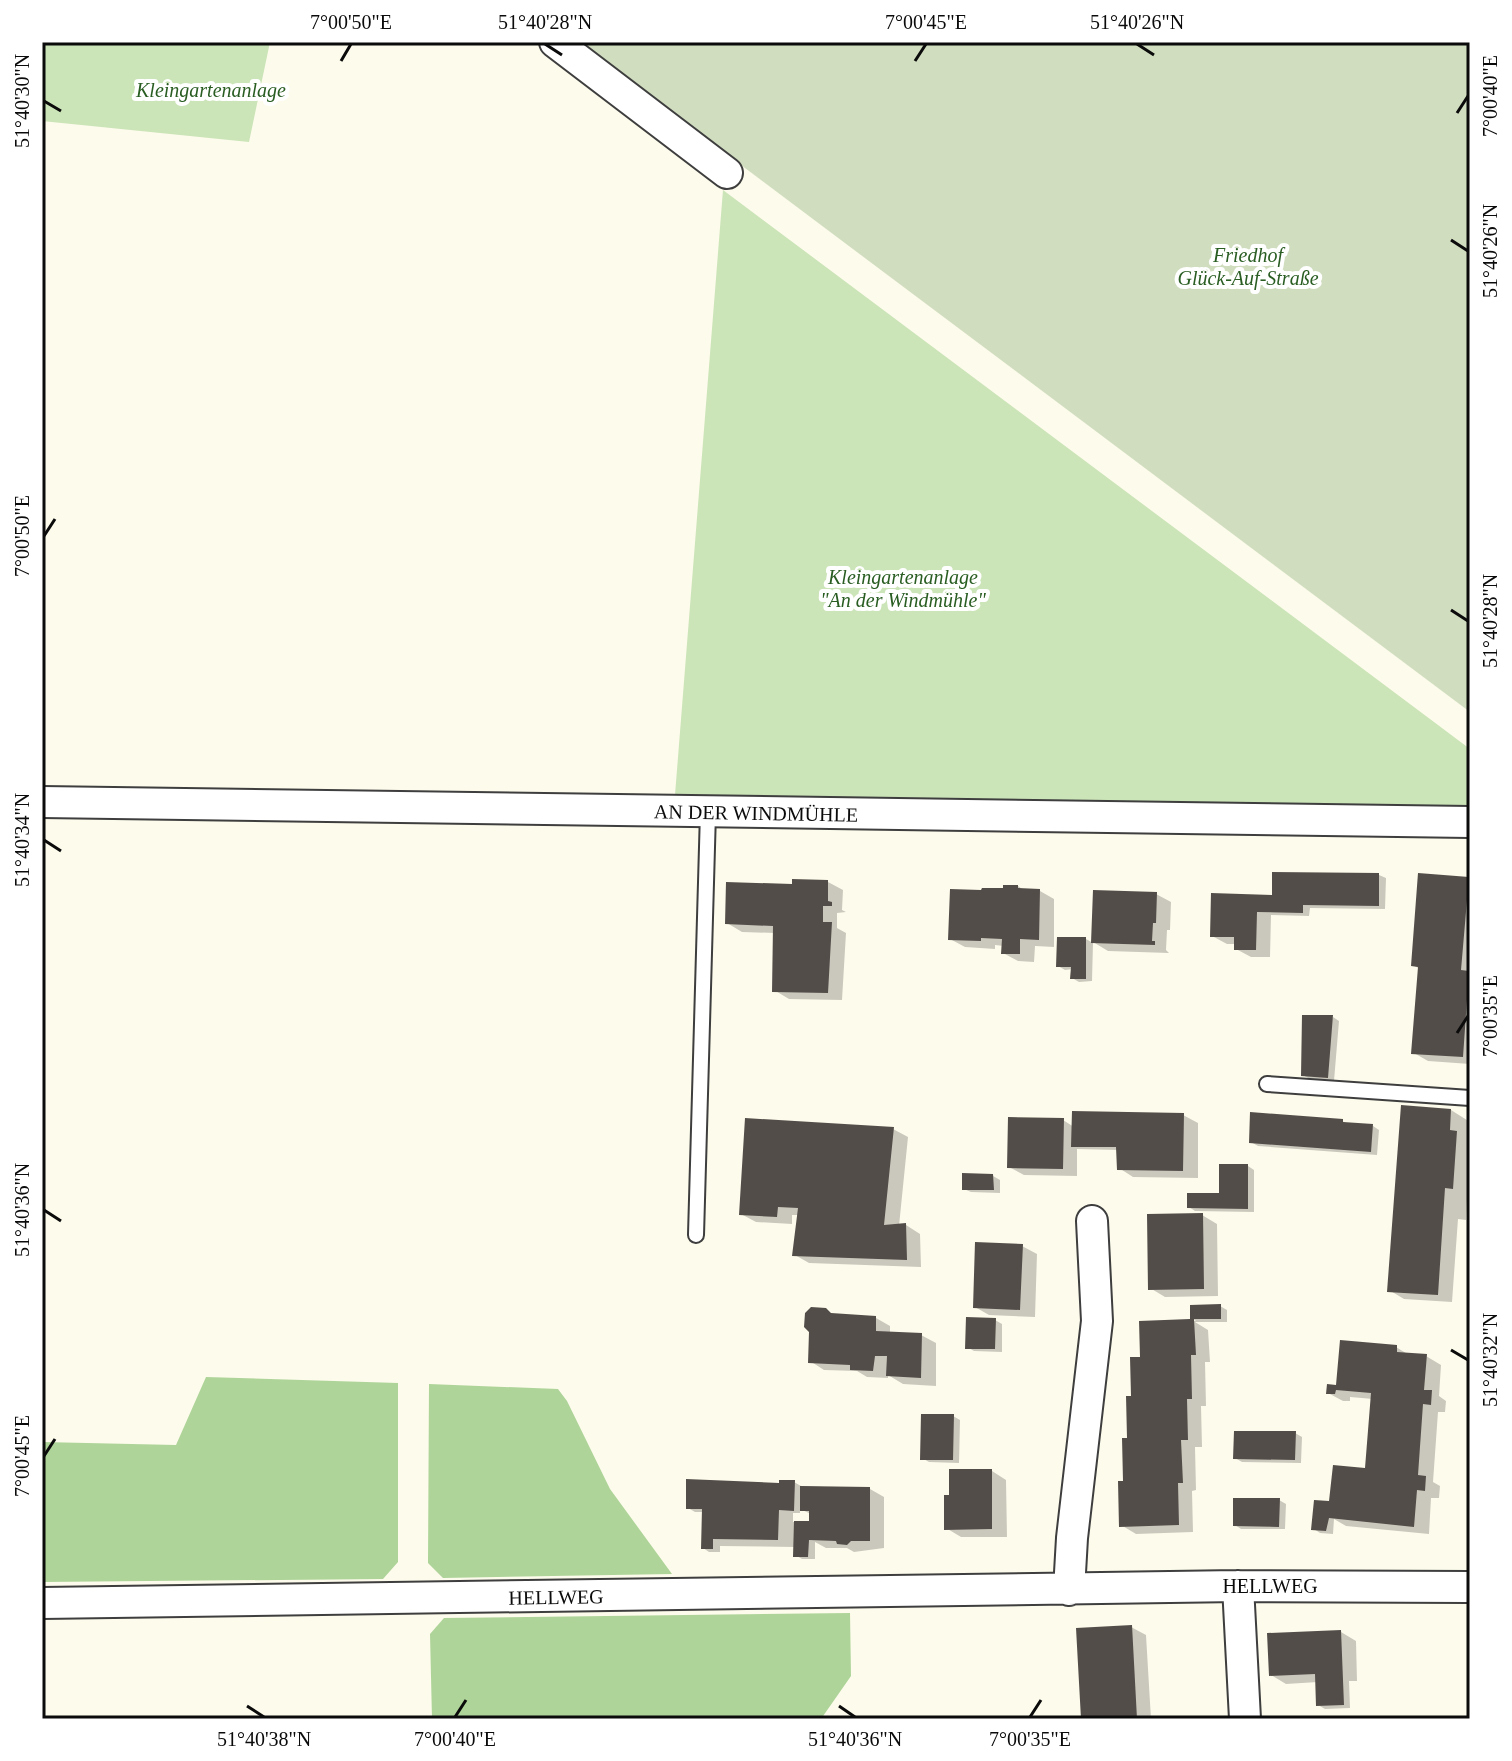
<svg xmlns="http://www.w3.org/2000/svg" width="1512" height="1761" font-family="'Times New Roman',serif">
	<rect width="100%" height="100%" fill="#fdfbeb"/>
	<path fill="#cbe4b8" d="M42,42H270L249,142L42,121Z
		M723,190L1470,749V808L675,795Z"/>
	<path fill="#aed499" d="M206,1377L398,1383V1562L383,1579L42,1582V1442L176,1445Z
		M429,1384L558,1389L567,1401L610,1489L672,1574L443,1578L428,1563Z
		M850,1613L851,1676L821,1719H432L430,1634L444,1618Z"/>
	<path fill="#d0ddbf" d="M577,42H1470V712Z"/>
	<path fill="#0003" fill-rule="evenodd" d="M1379,875L1386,878L1385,909L1310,908L1309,916L1271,915L1270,957H1251L1236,949V944H1227L1212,936L1274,897Z
		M1468,879L1470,1064L1428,1061L1414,1053L1420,969L1413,965Z
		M828,882L843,890L842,910L846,912L837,913V928L846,933L842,1000L789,999L774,990L775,933L742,932L727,923L794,886Z
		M1018,886L1025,891H1040L1054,899V947L1035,946L1034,962L1018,961L1003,953L1004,946L995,945V949L965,947L950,939L1005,890Z
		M1156,894L1171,902L1170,930H1167L1166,950L1169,953L1108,951L1093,942Z
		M1086,939L1093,943L1092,981L1079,982L1072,978L1073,969L1065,970L1058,966Z
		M1333,1017L1339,1021L1334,1081L1310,1079L1303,1075Z
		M1451,1110L1470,1122V1200L1467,1199L1466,1220L1458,1219L1452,1302L1404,1299L1389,1290Z
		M1183,1115L1198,1123V1178L1133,1177L1119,1168V1150L1077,1149V1176L1024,1175L1009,1167L1063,1120L1074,1127Z
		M1342,1121L1348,1124L1373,1126L1379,1130L1377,1155L1258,1146L1251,1142Z
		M893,1129L908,1137L899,1226L906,1225L920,1234L921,1267L809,1263L795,1255L800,1215H792V1224L756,1222L741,1214Z
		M1248,1166L1254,1170V1212L1195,1211L1189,1207L1221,1195Z
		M993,1176L1000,1180V1193L971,1192L964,1189Z
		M1202,1215L1217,1224L1218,1296L1165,1297L1150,1288Z
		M1022,1246L1037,1254L1035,1317L989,1315L975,1307Z
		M1220,1306L1227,1310V1322H1195L1208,1330L1210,1362H1205L1206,1406H1201L1202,1447H1195L1196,1490L1192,1491L1193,1532L1136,1534L1121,1525L1133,1398L1142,1358L1141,1323L1196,1321L1192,1318Z
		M834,1315L876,1318L890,1326V1333L921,1335L936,1343V1386L903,1384L888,1375V1378L867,1377L857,1371L824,1370L810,1361Z
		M995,1320L1002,1324V1352L974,1351L967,1347Z
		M1396,1347L1409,1355L1426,1356L1441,1365L1439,1396L1446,1401L1445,1412H1438L1433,1482L1440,1486L1439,1498H1431L1429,1534L1346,1526L1334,1519L1333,1534L1320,1533L1314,1529L1328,1503L1367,1470L1373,1399L1350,1397V1401H1343L1328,1393Z
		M953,1416L960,1420L959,1463L929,1462L922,1458Z
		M1295,1433L1302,1437L1301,1463L1242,1462L1235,1458Z
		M992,1471L1006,1480L1007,1537H961L946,1528Z
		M794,1482L801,1486L870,1489L884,1497V1548L854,1552L847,1548H826L815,1542V1559H802L795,1555V1547L720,1546V1552H709L703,1548V1512H695L688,1508ZM800,1509L811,1514V1526L808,1523L793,1522V1513H800Z
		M1279,1500L1286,1504L1285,1529H1241L1235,1525Z
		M1131,1627L1146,1635L1151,1719H1083Z
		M1341,1632L1356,1641L1357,1681H1349L1350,1708L1325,1709L1318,1705V1682L1286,1684L1271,1675Z"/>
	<path fill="#534d49" d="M1272,872L1379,873V906L1303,905V913L1257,912L1256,950H1234V937H1210L1211,893L1272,895Z
		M1418,873L1469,877L1461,970L1469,971L1463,1057L1411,1054L1418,967L1411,966Z
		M792,879L828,880V901L832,902V906H823V922H832L828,993L772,992L773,926L725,924L726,882L792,884Z
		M1003,885H1018V888L1040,889L1039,940L1020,939V954H1001L1002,939L981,938V941L948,940L950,889L981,890L982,888H1003Z
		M1093,890L1157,892L1156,923H1153L1152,941H1155V945L1091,943Z
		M1057,937H1086V979H1070L1071,967H1056Z
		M1302,1015H1333L1328,1078L1301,1076Z
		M1401,1105L1451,1109L1450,1130L1457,1131L1453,1189L1445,1188L1438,1295L1387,1292Z
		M1072,1111L1184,1113L1183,1171L1117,1170L1116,1147H1071Z
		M1250,1112L1343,1119V1122L1373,1124L1371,1152L1249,1143Z
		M1008,1117L1064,1118L1063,1169L1007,1168Z
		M745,1118L894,1127L884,1225L906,1223L907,1260L792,1256L798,1208L778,1207L777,1217L739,1215Z
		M1219,1164H1248V1209L1187,1208V1193H1219Z
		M962,1173L993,1174L994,1190H962Z
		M1203,1213L1204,1289L1148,1290L1147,1214Z
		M975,1242L1023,1244L1020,1310L973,1308Z
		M1221,1304V1319H1194L1196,1355H1191L1192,1399H1187L1188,1440H1181L1183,1483H1178L1179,1525L1119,1527L1118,1481H1123L1122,1438H1127L1126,1396H1131L1130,1357H1140L1139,1321L1190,1319V1305Z
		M811,1307L826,1308L831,1313L876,1316V1331L922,1333L921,1378L886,1376L887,1356H875L873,1371L850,1370V1365L808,1363L809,1332L804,1327L805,1313Z
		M966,1317L996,1318L995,1349H965Z
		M1340,1340L1397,1345V1352L1427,1354L1424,1390H1432L1431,1405L1423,1404L1418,1475L1426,1476L1425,1491L1417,1490L1414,1527L1329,1518L1326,1531L1311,1530L1314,1500L1329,1501L1333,1465L1365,1468L1371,1393L1336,1390L1335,1394H1326L1327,1384L1336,1385Z
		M921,1414H954L953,1460H920Z
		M1234,1431H1296L1295,1460L1233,1459Z
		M949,1469H992V1529L944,1530V1495H949Z
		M686,1479L779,1483V1480H795L794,1511L779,1510L778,1540L713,1539V1549H701L702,1509H686Z
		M800,1486L870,1487V1541H851L847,1545L837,1544L836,1541L809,1540L808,1557H793L794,1521H809V1511H800Z
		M1233,1498H1280L1279,1527L1233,1526Z
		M1132,1625L1137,1719H1081L1076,1628Z
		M1341,1630L1344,1705L1316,1706L1315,1674L1269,1676L1267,1633Z"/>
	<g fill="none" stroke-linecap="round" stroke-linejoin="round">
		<defs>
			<path id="lane" d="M1267,1084L1470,1098
				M696,1235L708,812"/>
			<path id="street" d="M555,42L727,173
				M42,802L1470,822
				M1238,1586L1245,1719
				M1069,1590L1072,1538L1097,1321L1092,1221
				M42,1603L1238,1586L1470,1587"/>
		</defs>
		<use href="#lane" stroke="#3e3e3e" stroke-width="18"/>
		<use href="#street" stroke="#3e3e3e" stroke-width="34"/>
		<use href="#lane" stroke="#fff" stroke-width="14"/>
		<use href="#street" stroke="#fff" stroke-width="30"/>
	</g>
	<path fill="none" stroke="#0b0b0b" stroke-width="3" d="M545,44L562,55M1137,44L1154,55M341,61L351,44M915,61L926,44M44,101L61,111M1457,113L1468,96M1451,240L1468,251M44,536L55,519M1451,610L1468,621M44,840L61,851M1457,1033L1468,1016M44,1210L61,1221M1451,1350L1468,1360M44,1456L55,1439M247,1706L264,1717M839,1706L855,1717M455,1717L466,1700M1030,1717L1041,1700"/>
	<g text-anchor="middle" stroke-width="8" stroke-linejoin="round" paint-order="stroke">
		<g font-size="20" font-style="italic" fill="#295d22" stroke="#fff">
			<text x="211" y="97">Kleingartenanlage</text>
			<text x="1248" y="262">Friedhof<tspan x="1248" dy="23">Glück-Auf-Straße</tspan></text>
			<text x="903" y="584">Kleingartenanlage<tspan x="903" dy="23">"An der Windmühle"</tspan></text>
		</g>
		<g font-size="20" fill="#0b0b0b" stroke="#fff">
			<text transform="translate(756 813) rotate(1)" y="7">AN DER WINDMÜHLE</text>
			<text x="1270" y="1593">HELLWEG</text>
			<text transform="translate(556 1597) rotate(-1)" y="7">HELLWEG</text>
		</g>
	</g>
	<rect width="1512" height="1761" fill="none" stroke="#ffffff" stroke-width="88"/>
	<rect x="44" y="44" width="1424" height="1673" fill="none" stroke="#0b0b0b" stroke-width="3"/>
	<g font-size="20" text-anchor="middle" fill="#0b0b0b">
		<text x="351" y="29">7°00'50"E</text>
		<text x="545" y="29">51°40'28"N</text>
		<text x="926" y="29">7°00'45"E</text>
		<text x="1137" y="29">51°40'26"N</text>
		<text transform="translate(1490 96) rotate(-90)" y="7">7°00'40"E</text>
		<text transform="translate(22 101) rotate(-90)" y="7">51°40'30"N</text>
		<text transform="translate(1490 251) rotate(-90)" y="7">51°40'26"N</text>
		<text transform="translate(22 536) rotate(-90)" y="7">7°00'50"E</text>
		<text transform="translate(1490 621) rotate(-90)" y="7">51°40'28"N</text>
		<text transform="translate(22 840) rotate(-90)" y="7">51°40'34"N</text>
		<text transform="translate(1490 1016) rotate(-90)" y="7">7°00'35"E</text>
		<text transform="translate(22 1210) rotate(-90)" y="7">51°40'36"N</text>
		<text transform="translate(1490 1360) rotate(-90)" y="7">51°40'32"N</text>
		<text transform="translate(22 1456) rotate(-90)" y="7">7°00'45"E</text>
		<text x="264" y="1746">51°40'38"N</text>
		<text x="455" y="1746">7°00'40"E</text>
		<text x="855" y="1746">51°40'36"N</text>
		<text x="1030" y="1746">7°00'35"E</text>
	</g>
</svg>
